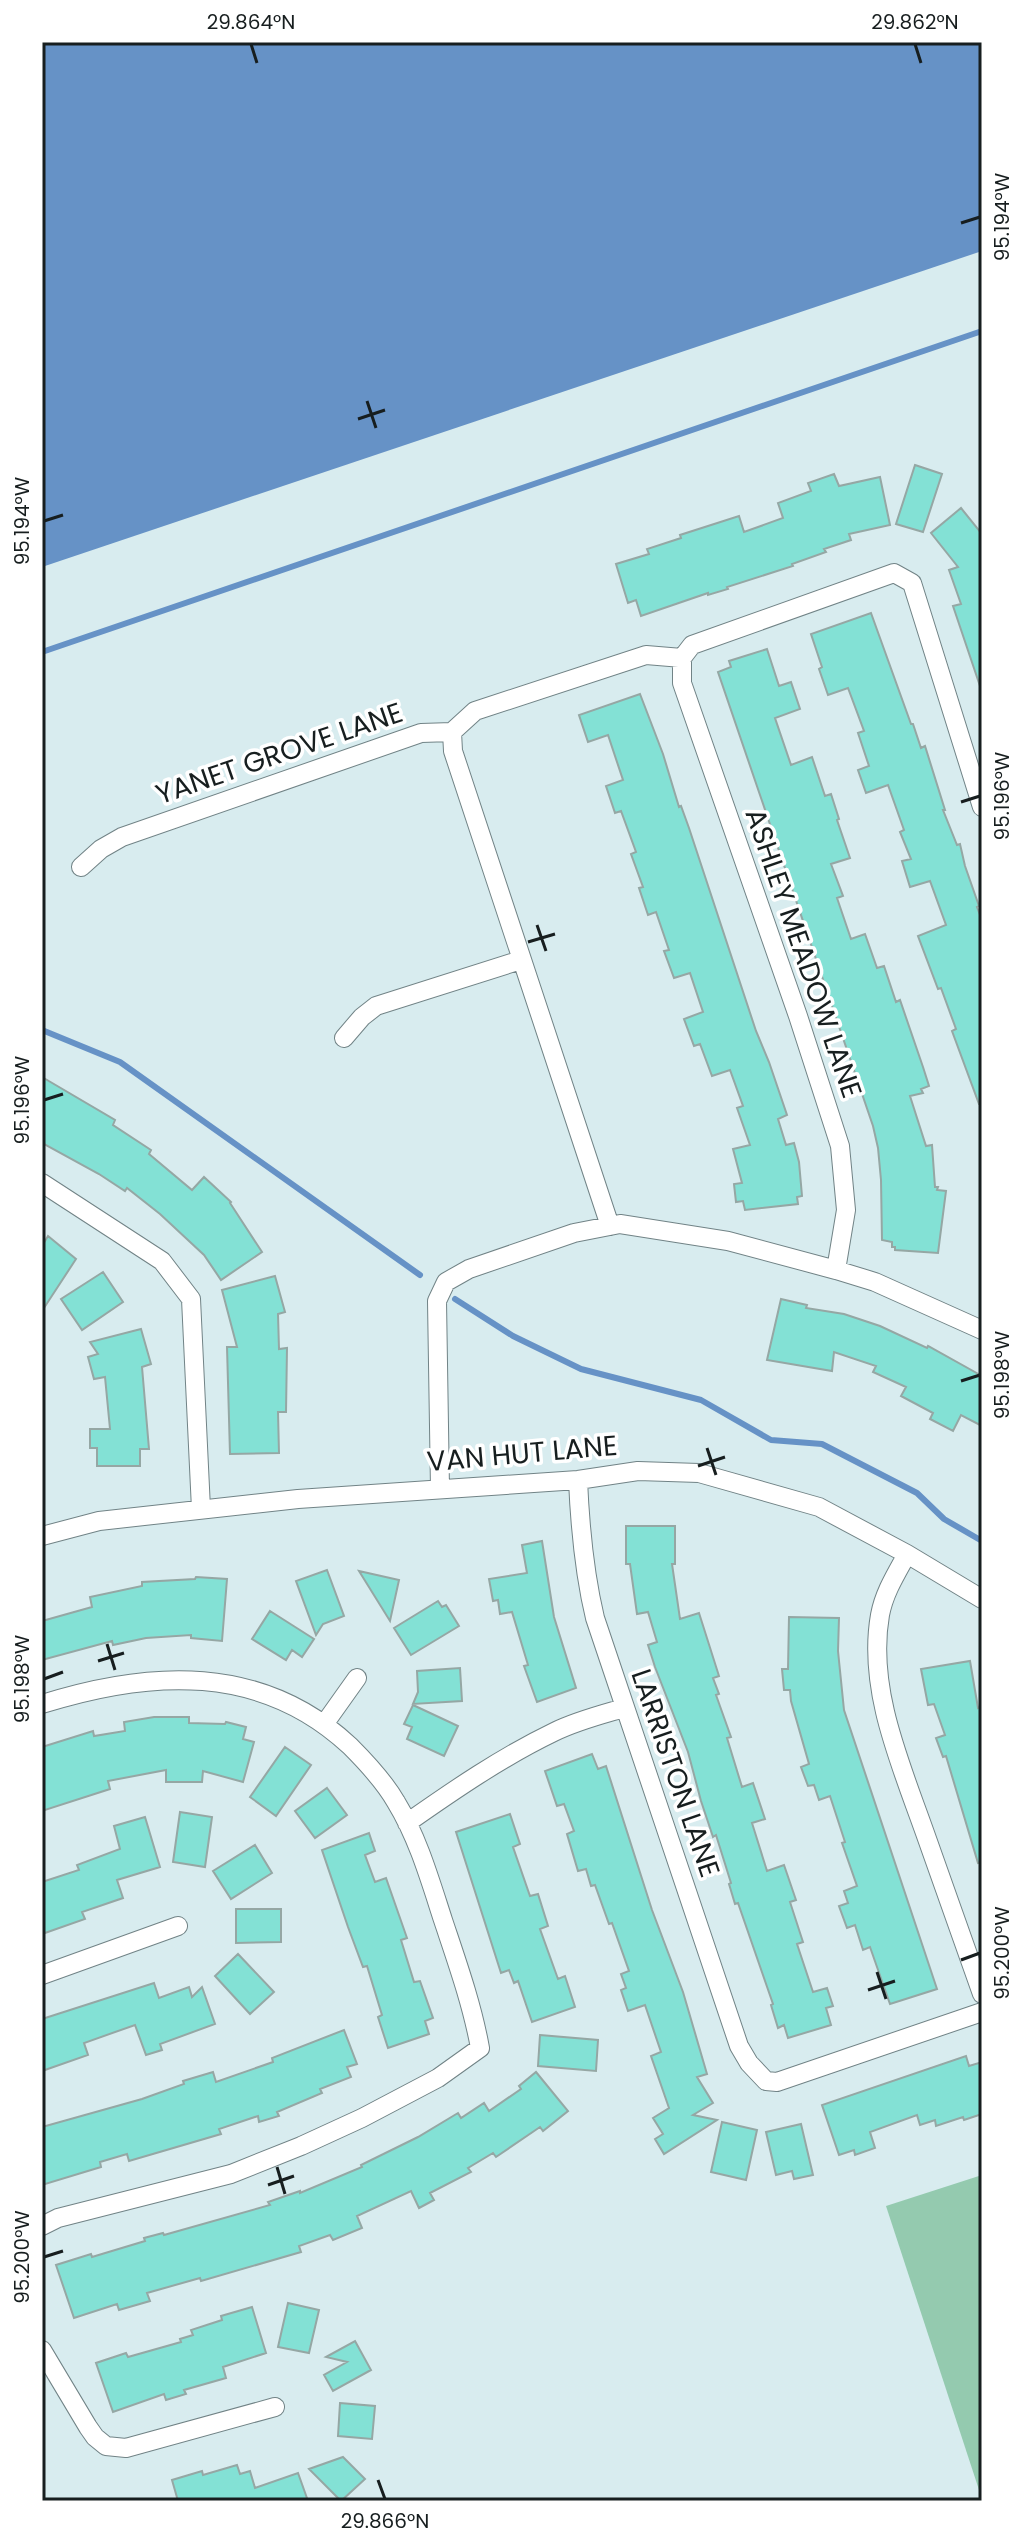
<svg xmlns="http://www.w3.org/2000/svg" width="1024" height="2543" font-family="Poppins,sans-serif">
	<rect width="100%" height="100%" fill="#d8ecef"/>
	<path fill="#94caaf" d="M982,2175V2499L886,2206Z"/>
	<path fill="#6692c6" d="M47,42H982V251L42,567V44Z"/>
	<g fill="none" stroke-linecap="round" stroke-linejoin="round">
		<path stroke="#6692c6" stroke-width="6" d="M42,652L982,331
			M42,1030L120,1062L420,1275
			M455,1299L513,1336L581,1369L701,1400L771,1440L822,1444L917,1493L944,1519L982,1541"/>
	</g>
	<path fill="#83e1d5" stroke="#95a7a4" stroke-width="2" d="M915,465L942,474L923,532L896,524Z
		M834,474L839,486L880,477L890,525L849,534L851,540L824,549L826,552L792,564L793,566L727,587L728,589L708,595V593L641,616L636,600L628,603L616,564L649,554L647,549L681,538L680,535L739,516L744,532L783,518L778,503L811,491L808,483Z
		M961,508L982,534V686H980L953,606L961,604L949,570L958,567L931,533Z
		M871,613L911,724H913L921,748L925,746L945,810H943L957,845L960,844L965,866L979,906L977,907L982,920V1104H979L952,1031L956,1029L941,988L938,989L918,936L946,925L930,881L910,887L902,861L911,859L900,832L904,830L888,785L866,793L858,770L869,766L858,733L864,731L848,688L828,695L819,669L822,667L811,634Z
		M767,649L779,686L791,682L800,709L775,718L791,765L812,757L825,796L831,794L839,819L837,820L850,858L831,864L843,896L837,898L851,939L865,934L877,968L884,966L896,1002L900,1000L923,1067L929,1086L921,1089L923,1093L910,1096L926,1146L932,1145L935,1187H938L937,1190L946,1191L938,1253L895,1250V1247H892V1242L882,1240L881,1180L878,1148L873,1126L718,672L731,667L729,661Z
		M640,694L663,754L679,807L681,806L689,828L756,1031L769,1062L787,1115L778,1119L786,1145L794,1143L799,1162L802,1196L797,1197L798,1204L745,1210L743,1201L736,1202L734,1184L742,1183L733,1149L750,1145L737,1108L743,1106L730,1070L712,1076L700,1044L694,1046L684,1019L703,1012L690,973L674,978L664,951L669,950L656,912L648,915L639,888L643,887L631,854L636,852L621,811L615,813L606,786L623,780L608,735L588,742L579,715Z
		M42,1077L115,1120L113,1125L151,1150L149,1154L192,1190L204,1177L231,1202L230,1203L262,1252L221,1280L204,1255L160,1214L127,1188L125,1191L99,1174L42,1143Z
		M48,1236L76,1259L42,1311V1246Z
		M103,1272L123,1302L82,1330L61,1299Z
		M275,1276L285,1312L278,1314L279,1349L287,1348L286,1412H278L279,1453L230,1454L227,1347H237L222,1290Z
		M781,1299L807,1305L806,1308L844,1314L880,1326L927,1348L928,1346L982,1376V1426L961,1415L953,1431L930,1419L933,1413L901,1396L906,1387L873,1372L876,1366L834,1352L832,1371L767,1360Z
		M141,1329L151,1364L142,1367L149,1449H140V1466H97V1448H90V1429H110L105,1377L94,1379L88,1357L98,1354L90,1342Z
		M626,1526H675V1564H672L680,1619L699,1613L719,1676L713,1678L719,1694L716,1695L731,1737L727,1738L742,1787L753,1783L765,1819L752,1823L767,1871L784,1865L796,1900L790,1902L803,1942L797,1944L813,1992L827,1988L833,2006L826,2008L831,2025L788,2038L784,2025L778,2028L771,2005L773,2004L738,1903L735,1904L729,1884L731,1883L716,1835L713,1837L701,1801L688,1752L655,1667L648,1645L657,1642L648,1612L637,1614L630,1564H626Z
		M542,1541L554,1617L576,1688L537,1702L524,1666L528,1665L512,1612L500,1614L498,1600L493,1601L489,1579L527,1573L522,1545Z
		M327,1570L344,1616L323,1624L316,1635L296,1581Z
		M359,1571L399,1580L390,1621Z
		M196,1577L227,1579L222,1641L191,1638V1635L146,1638L113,1645L112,1641L42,1660V1621L92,1607L90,1597L142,1586V1582L195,1579Z
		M438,1601L442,1607L446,1605L459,1626L411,1655L394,1628Z
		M270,1611L314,1639L302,1657L292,1650L286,1660L252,1639Z
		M789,1617L839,1618L838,1651L844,1710L937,1989L890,2004L870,1947L863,1950L855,1925L847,1928L839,1906L848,1903L844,1891L857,1886L842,1843L845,1842L830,1796L819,1800L814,1785L808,1786L801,1767L809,1764L791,1701L790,1690H784L782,1669H788Z
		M970,1661L978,1708L982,1706V1862L978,1863L946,1756L943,1757L936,1738L945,1735L934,1704L928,1705L921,1669Z
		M460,1668L462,1701L413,1704L418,1692L417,1671Z
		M413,1705L458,1726L444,1756L407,1739L412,1727L404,1724Z
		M154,1717H189V1723L225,1724L226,1722L246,1727L243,1739L254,1742L243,1782L203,1771L202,1782H166V1770L108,1781L110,1789L42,1811V1747L93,1731L94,1736L125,1731L124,1722Z
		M285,1747L311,1765L276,1816L250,1797Z
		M592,1754L598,1769L606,1766L652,1910L683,1992L707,2074L697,2077L713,2103L693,2115L717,2120L664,2154L655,2139L663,2134L653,2118L669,2108L651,2056L661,2052L645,2005L628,2011L621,1990L626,1988L621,1974L629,1971L612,1923L609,1924L595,1885L591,1886L586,1869L578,1871L567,1834L574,1831L564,1804L557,1806L545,1771Z
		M327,1788L347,1815L315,1838L295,1811Z
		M180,1812L212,1817L205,1867L173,1862Z
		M510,1814L520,1844L513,1847L530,1896L538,1894L548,1926L540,1929L558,1979L565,1976L575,2007L532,2022L518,1981L514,1983L509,1970L501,1973L456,1832Z
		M145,1817L160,1867L117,1880L123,1898L82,1912L85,1919L42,1934V1882L79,1870L77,1865L120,1849L114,1826Z
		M369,1833L375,1851L365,1855L375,1882L386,1878L407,1938L401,1940L414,1982L420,1981L433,2018L425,2021L429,2034L388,2048L378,2017L382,2015L367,1966L363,1967L348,1927L322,1850Z
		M255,1845L272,1873L231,1899L213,1871Z
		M236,1909H281V1942L236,1943Z
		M238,1954L274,1992L250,2014L215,1976Z
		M154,1983L159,1998L189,1987L192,1997L202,1987L215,2024L160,2044L162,2050L146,2055L135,2025L84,2043L88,2055L42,2071V2019Z
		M344,2030L357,2064L347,2067L351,2077L320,2089L322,2093L277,2112L279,2116L259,2122L258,2116L219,2129L221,2134L129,2161L127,2154L100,2162L101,2167L42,2185V2127L142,2099L184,2084L183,2081L213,2072L216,2082L273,2062L272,2058Z
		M540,2035L598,2040L596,2071L538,2066Z
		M966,2056L969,2066L982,2062V2114L964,2120L963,2117L936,2126L935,2120L920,2125L917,2115L870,2132L875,2148L855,2155L854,2150L839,2155L822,2105Z
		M536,2072L568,2111L543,2131L540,2127L496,2157L493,2153L468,2168L471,2172L430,2193L434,2200L419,2208L411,2191L357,2216L362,2228L333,2240L330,2235L299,2246L301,2252L201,2281L200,2278L147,2293L150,2301L119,2310L117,2304L74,2318L56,2265L91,2254L92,2257L145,2241L144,2238L163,2233L164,2235L270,2205L268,2202L300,2191V2193L362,2167L361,2165L418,2137L458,2113L461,2118L484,2103L489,2111L521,2089L519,2086Z
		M722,2122L757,2130L746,2180L711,2172Z
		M801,2124L813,2175L794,2179L792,2171L776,2175L766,2132Z
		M288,2303L319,2310L309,2353L278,2347Z
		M252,2307L266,2353L223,2367L226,2378L184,2390L186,2394L166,2400L164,2394L113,2412L96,2363L126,2353L128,2357L181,2342L180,2339L193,2335L191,2330L222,2320L221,2316Z
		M355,2341L371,2370L333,2391L324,2375L347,2362L326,2357Z
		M340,2403L375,2406L372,2439L338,2436Z
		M343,2457L365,2479L341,2501L309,2469Z
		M237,2465L240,2474L250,2471L255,2488L298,2473L308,2501H178L172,2480L202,2471L203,2475Z"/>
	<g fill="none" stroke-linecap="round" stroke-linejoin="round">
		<defs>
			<path id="minor" d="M682,658V683L798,1016L840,1146L846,1210L836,1270
				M682,658L692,645L894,573L912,583L982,807
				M452,732L453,751L610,1226
				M81,867L101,849L122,837L421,733L452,732L475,711L646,655L682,658
				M344,1038L362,1017L376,1006L521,960
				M42,1183L162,1261L191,1299L201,1509
				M578,1480C580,1527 584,1572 595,1618L739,2046L749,2063L766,2081L777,2082L982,2012
				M440,1489L437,1301L446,1282L469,1269L574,1233L620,1224L728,1241L836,1270L875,1282L982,1330
				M42,1536L99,1521L298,1499L578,1480L638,1471L699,1473L819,1507L907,1554L982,1599
				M907,1554C896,1574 884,1593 880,1615C867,1689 901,1765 925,1833C944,1887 963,1940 982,1994
				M42,1704C150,1670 261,1663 350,1746C367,1763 384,1781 396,1802C418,1838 430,1880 443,1920C457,1962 472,2004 480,2048L438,2078L362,2118L301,2146L231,2174L58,2218L42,2226
				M325,1723L357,1678
				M407,1823C454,1790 502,1757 554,1732C576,1721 600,1715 624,1708
				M42,1975L178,1926
				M42,2350L88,2427L95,2437L106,2446L126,2448L275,2407"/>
		</defs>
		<use href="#minor" stroke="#718386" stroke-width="20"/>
		<use href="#minor" stroke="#fff" stroke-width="18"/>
	</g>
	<path fill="none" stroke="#171e1f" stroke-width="3" d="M251,44L257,63M915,44L921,63M961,223L980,217M367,401L376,428M358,419L385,410M44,521L63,515M961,802L980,796M537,925L546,951M528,942L555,934M44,1100L63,1094M961,1381L980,1375M707,1448L716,1475M698,1466L725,1457M107,1644L115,1670M98,1661L124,1653M44,1679L63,1672M961,1960L980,1953M877,1972L886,1999M868,1990L895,1981M277,2167L285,2194M268,2185L294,2176M44,2257L63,2251M378,2480L385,2499"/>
	<g text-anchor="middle" stroke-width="7" stroke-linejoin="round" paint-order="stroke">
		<g font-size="28" fill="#171e1f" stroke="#fff">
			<text transform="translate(279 753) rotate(-19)" y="10">YANET GROVE LANE</text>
			<text transform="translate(804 953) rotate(71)" y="10">ASHLEY MEADOW LANE</text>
			<text transform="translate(522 1453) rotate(-5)" y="10">VAN HUT LANE</text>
			<text transform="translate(676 1773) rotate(71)" y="10">LARRISTON LANE</text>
		</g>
	</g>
	<rect width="1024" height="2543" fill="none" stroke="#ffffff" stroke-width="88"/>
	<rect x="44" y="44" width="936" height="2455" fill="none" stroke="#171e1f" stroke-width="3"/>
	<g font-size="20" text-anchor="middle" fill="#171e1f">
		<text x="251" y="29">29.864°N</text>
		<text x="915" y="29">29.862°N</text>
		<text transform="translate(1002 217) rotate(-90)" y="7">95.194°W</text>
		<text transform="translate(22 521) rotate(-90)" y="7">95.194°W</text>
		<text transform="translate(1002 796) rotate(-90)" y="7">95.196°W</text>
		<text transform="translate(22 1100) rotate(-90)" y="7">95.196°W</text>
		<text transform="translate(1002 1375) rotate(-90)" y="7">95.198°W</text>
		<text transform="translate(22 1679) rotate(-90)" y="7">95.198°W</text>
		<text transform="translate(1002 1953) rotate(-90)" y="7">95.200°W</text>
		<text transform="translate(22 2257) rotate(-90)" y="7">95.200°W</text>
		<text x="385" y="2528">29.866°N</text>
	</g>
</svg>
